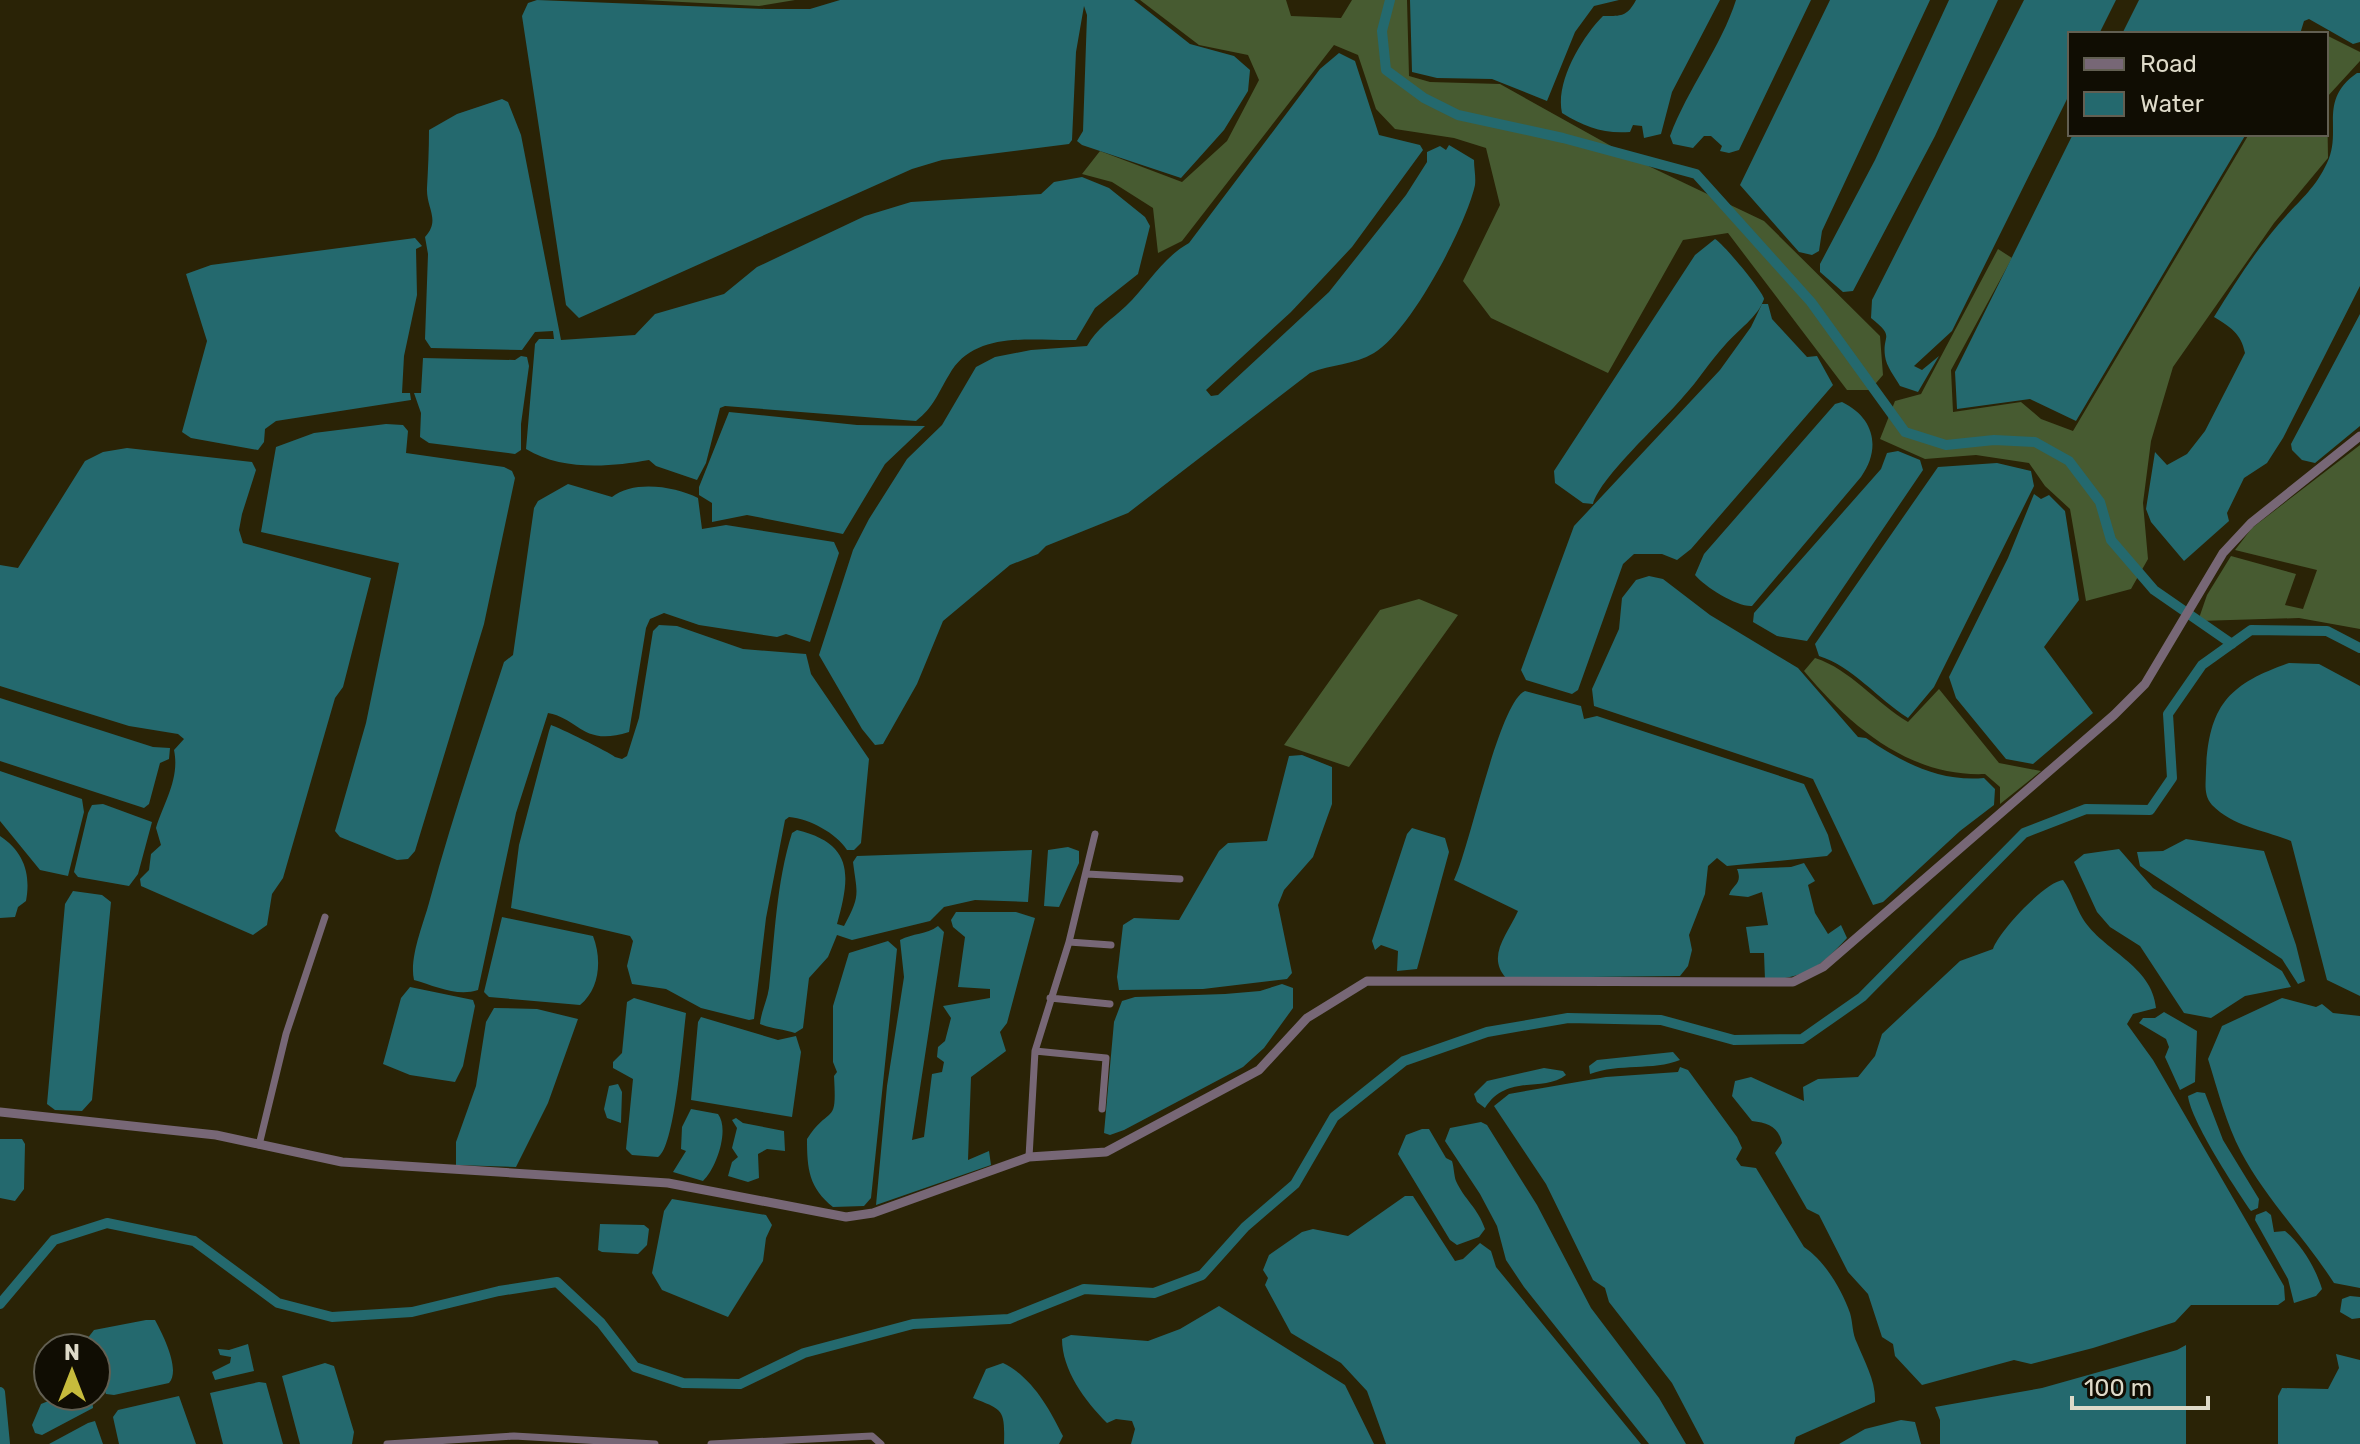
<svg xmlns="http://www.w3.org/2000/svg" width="2360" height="1444" font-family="Rubik,sans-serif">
	<rect width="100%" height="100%" fill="#2a2306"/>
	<path fill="#475b31" d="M643,0H795L759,6Z
		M1140,0H1286L1291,16L1341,18L1352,0H1407L1409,76L1430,82L1500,84L1638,161L1764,221L1880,336L1883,375L1870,390H1847L1728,233L1683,240L1608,373L1491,318L1463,281L1500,205L1486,148L1454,138L1395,129L1376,109L1358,55L1334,45L1182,241L1158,253L1153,208L1112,182L1082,174L1100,151L1182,182L1227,141L1259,80L1248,55L1199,45Z
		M2326,35L2360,52V61L2327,97L2328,158L2274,223L2173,367L2151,441L2143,503L2148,559L2131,589L2086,601L2070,509L2045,486L2029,463L1976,455L1925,459L1880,439L1895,401L1921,394L1998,249L2012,258L1951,370L1953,412L2021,402L2041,419L2073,431L2249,134H2326Z
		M2360,445V629L2299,618L2198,621L2207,595L2231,556L2296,574L2285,605L2303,609L2317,570L2235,550L2252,528Z
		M1419,599L1458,615L1349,767L1284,745L1380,610Z
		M1815,658C1850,669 1876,703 1908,722L1939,689L1999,763L2041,771L2000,804V787L1985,774C1909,777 1850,726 1804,671Z"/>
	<path fill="#24696e" d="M537,0L766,9H810L840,0H1134L1190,44L1234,56L1250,70L1248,91L1224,130L1181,178L1082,145L1077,141L1083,131L1087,15L1084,6L1076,52L1072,140L1069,144L942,160L912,169L579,318L566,305L522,16L528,3Z
		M1410,0H1619L1594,6L1575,32L1547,101L1492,79L1437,78L1412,72Z
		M1636,0H1720L1672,92L1661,134L1644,138L1642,126L1633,125L1630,132C1603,134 1585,127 1562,113C1555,82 1582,37 1603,16C1621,16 1627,17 1636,0Z
		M1736,0H1811L1739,150L1729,153L1720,151L1722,146L1711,136H1704L1693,148L1673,144L1670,136C1688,88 1721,47 1736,0Z
		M1830,0H1930L1822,231L1819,251L1812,255L1799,252L1740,185Z
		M1949,0H1998L1935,136L1853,291L1843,292L1820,272V264L1875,160Z
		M2024,0H2116L2099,34H2070V93L1952,331L1914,366L1922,370L1939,356L1918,392L1900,386C1895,377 1886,366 1885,356C1882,334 1896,338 1871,318L1872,300Z
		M2139,0H2360V42L2353,44L2309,19L2304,21L2300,34H2122Z
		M1339,53L1355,61L1379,135L1420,145L1423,150L1352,247L1291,312L1206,390L1211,396L1218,395L1329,292L1406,195L1427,162V152L1440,146L1446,150L1449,145L1474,160C1474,168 1476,177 1475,185C1466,226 1410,332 1374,353C1354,365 1331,364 1310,373L1128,513L1046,546L1038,554L1010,565L943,621L917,684L883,744L875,745L862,729L819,655L853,550L869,519L907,459L942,425L976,367L995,357L1031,350L1087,346C1097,328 1111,320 1126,306C1148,285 1162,258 1189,243L1320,69Z
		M2357,73H2360V286L2283,438L2267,463L2244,478L2227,513L2229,521L2184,561L2151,522L2146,509L2155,452L2167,465L2187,454L2205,431L2245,353C2241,333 2230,327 2214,317C2233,286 2254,253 2278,225C2297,202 2314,191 2327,163C2343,130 2317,101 2357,73Z
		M502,99L508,102L521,135L561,340L635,335L655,314L724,294L757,267L865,216L911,202L1041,194L1054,182L1082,177L1109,188L1145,217L1150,226L1138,274L1095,308L1076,340C1031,341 974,330 949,375C938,393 934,407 916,421L725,406L720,408L706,463L697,480L656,466L649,460C610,467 562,471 526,449L535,344L539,339H554L553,331L535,332L522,350L431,348L425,339L428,254L425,237C441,220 426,208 427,188C428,169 429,150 429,130L457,114Z
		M2073,134H2246L2076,421L2030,399L1957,409L1955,372Z
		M415,238L422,246L416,249L417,295L404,356L402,393H410L411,400L276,421L265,429L264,442L258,450L191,438L182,432L207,341L186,274L211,265Z
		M1715,239C1723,243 1765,294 1764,299C1758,317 1738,330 1725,345C1710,361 1698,381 1683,397C1662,422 1601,476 1593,504L1583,503L1555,483L1554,471L1695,255Z
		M1762,304H1768L1772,319L1807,357L1817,356L1833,385L1691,549L1677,560L1662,554H1634L1623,564L1578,690L1572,694L1526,680L1521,670L1574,526L1720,370L1751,327Z
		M2360,314V426L2315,463L2302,460L2292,450L2291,444Z
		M521,356L527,357L529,366L521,424V450L515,454L429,443L420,437L421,413L414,393H421L423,358L515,360Z
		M1842,402C1875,418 1881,449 1861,477L1752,606C1737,607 1705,587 1695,575L1704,554L1835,404Z
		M729,412L857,425L925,426L885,464L843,534L747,515L712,522V503L699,495V487Z
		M386,424L403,425L408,431L406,453L504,467L512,471L515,478L484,624L415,851L408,859L397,860L340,837L335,831L366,723L399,563L261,532L276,447L314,433Z
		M127,448L252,462L256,470L242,514L239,530L243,543L371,578L343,687L335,698L283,878L272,894L267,925L253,935L141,886L140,879L149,870L151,854L161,845L156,828C164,802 180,779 174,750L184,739L178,734L129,726L0,686V565L18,568L85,461L103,452Z
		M1898,451L1920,460L1923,470L1807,641L1777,636L1753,622L1754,613L1881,469L1887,453Z
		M1997,463L2031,471L2034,486L1934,687L1908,718C1878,699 1852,666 1819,656L1815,644L1938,467Z
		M568,484L612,497C633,480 675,486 698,498L702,529L726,525L834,542L839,553L810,642L786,634L777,637L699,625L664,613L650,619L646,628L629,732C583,747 580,719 548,713L516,813L478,990C457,997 435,986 414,980C409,958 423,925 429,903C451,821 478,742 504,662L513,655L534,508L538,501Z
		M2034,494L2041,499L2049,495L2065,511L2079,600L2044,647L2093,713L2033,764L2006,759L1956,698L1949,677L2008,558Z
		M1649,576L1663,579L1710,615L1798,668L1858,737L1866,738C1902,762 1938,782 1984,778L1995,789L1994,805L1960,831L1883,902L1873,905L1813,779L1594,706L1592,689L1619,629L1622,598L1636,580Z
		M659,625L677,626L743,649L806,654L811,674L869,759L861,843L854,850H847C836,833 810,819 789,817L785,820L766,918L754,1019L749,1020L701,1008L666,989L632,984L627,966L633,941L630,936L511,908L519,845L549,731L551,725C558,727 609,752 615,757L622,759L627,756L639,718L653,631Z
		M2289,663L2319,664L2360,686V996L2327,980L2291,841C2264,830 2234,827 2212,805C2203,795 2206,782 2206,770C2209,704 2230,684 2289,663Z
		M1525,691L1581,706L1584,719L1597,716L1804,784L1828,835L1832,851L1827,856L1727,866L1717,858L1708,866L1705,894L1689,935L1692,950L1688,966L1680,976L1506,978C1486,956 1508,934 1518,911L1454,880C1470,847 1499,702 1525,691Z
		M0,698L153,747L170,748L169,759L160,763L149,804L144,808L0,761Z
		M1302,755L1332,767V804L1313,857L1284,890L1278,905L1292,973L1287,979L1203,989L1119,990L1117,977L1123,925L1134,918L1179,920L1219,851L1228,843L1267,841L1289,756Z
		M0,771L82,799L84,812L68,876L40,870L0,821Z
		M103,804L152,822L138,874L129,886L78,877L74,872L88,813L92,805Z
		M1412,828L1445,838L1449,852L1417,969L1397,971L1398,951L1381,945L1375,950L1372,941L1407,834Z
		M797,830C855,844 850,877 837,924L844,926C861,895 857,894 853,862L857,856L1032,850L1028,902L975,900L944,907L930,921L852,940L837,935L828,957L809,978L803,1028L795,1033C783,1029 772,1029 760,1024C761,1012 767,1001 769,988C775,936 776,884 792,833Z
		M0,836C24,852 31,874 26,901L18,907L15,917L0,918Z
		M2186,839L2264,851L2296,945L2305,981L2298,984L2282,959L2140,866L2137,852L2163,851Z
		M1068,847L1079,851V863L1059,907L1044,906L1048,850Z
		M2119,849L2153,888L2282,971L2291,987L2245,996L2211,1018L2184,1013L2140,946L2110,927L2097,912L2074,862L2084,854Z
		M1804,863L1815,881L1808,885L1815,913L1828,934L1841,925L1847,938C1820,967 1806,978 1765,980L1764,953H1750L1746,927L1768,925L1762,892L1748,897L1729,895C1733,884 1743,884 1737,869L1791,867Z
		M2063,880C2072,892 2075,906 2083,919C2103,951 2152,965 2156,1008L2133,1014L2127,1024L2153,1060L2284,1286L2285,1300L2278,1305H2191L2175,1322L2093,1348L2031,1364L2014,1360L1922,1385L1895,1356L1893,1344L1882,1337L1868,1294L1848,1272L1819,1215L1807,1209L1775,1153L1782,1143C1778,1126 1768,1123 1752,1121L1732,1096L1735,1081L1751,1077L1804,1101L1803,1087L1818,1079L1858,1077L1875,1056L1882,1034L1960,961L1993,949C1999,931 2045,882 2063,880Z
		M73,891L102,895L111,902L92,1100L82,1111L55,1110L47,1104L65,904Z
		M956,912H1016L1035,918L1007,1023L1000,1032L1006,1051L971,1077L968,1160L989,1151L991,1165L876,1205L887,1086L904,977L900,940C913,933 926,935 938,926L944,932L912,1140L924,1137L932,1074L942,1072L944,1062L937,1057L938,1047L945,1041L951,1018L943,1006L990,998V989L958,987L965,937L953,927L951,920Z
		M502,917L593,936C602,959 600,989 580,1005L489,997L484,992Z
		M888,941L897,949L871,1198L864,1206L833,1207C809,1188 807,1169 807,1139C831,1103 837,1128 834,1076L837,1072L833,1062V1006L849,953Z
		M1282,984L1293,988V1008L1264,1048L1243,1067L1124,1130L1110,1135L1104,1133L1114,1022L1122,1001L1135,997L1225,994L1260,991Z
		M410,987L473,1000L475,1006L463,1066L455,1082L410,1075L383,1064L401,998Z
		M634,998L686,1013C683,1037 675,1148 658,1157L632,1155L626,1149L633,1079L613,1068V1062L622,1053L627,1002Z
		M2282,998L2316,1007L2322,1004L2333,1013L2360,1016V1288L2334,1283C2305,1238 2266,1199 2241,1152C2226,1123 2218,1091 2208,1059L2222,1026Z
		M494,1008L537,1009L578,1019L548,1103L516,1167L456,1165V1142L476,1086L486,1022Z
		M2164,1012L2197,1031L2195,1082L2180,1090L2165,1057L2169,1047L2166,1039L2139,1023L2143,1018H2155Z
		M701,1017L778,1040L796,1036L801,1052L792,1117L691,1100L698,1022Z
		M1673,1052L1680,1060C1653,1071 1619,1063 1590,1074L1589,1066L1597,1060Z
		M1680,1067L1688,1070L1737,1137L1742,1148L1736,1159L1741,1166L1756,1168L1804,1247C1825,1261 1842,1290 1850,1313C1853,1323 1852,1333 1857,1343C1865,1363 1876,1381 1875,1402L1796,1437L1794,1444H1704L1672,1383L1609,1302L1605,1288L1593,1280L1546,1184L1494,1106L1509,1094L1606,1077L1678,1072Z
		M1544,1068L1563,1071L1566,1075C1543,1093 1507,1073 1485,1108L1477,1102L1474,1094L1487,1081Z
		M618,1084L622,1092L621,1123L607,1118L604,1109L609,1086Z
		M2197,1092L2205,1093L2223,1140L2259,1199L2258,1208L2251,1211C2235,1188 2191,1121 2188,1096Z
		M691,1109L718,1114C730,1130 716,1169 703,1181L673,1172L686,1151L681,1149L682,1127Z
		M736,1118L743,1123L784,1131L785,1151L767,1149L758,1154L759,1178L748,1182L728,1176L732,1162L738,1157L732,1148L737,1128L732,1120Z
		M1481,1122L1487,1125L1537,1205L1591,1308L1659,1398L1686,1444H1649L1524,1287L1506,1260L1497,1226L1480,1194L1445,1141L1450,1128Z
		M1422,1129H1429L1446,1158L1452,1161C1454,1167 1454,1176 1456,1181C1464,1199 1478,1208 1485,1229L1479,1237L1457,1245L1450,1240L1398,1154L1406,1135Z
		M0,1139H22L25,1144L24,1189L15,1201L0,1198Z
		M1405,1196H1413L1455,1261L1463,1259L1480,1243L1491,1251L1496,1267L1641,1444H1386L1367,1391L1341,1363L1291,1333L1265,1285L1268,1278L1263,1270L1269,1255L1302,1232L1313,1229L1348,1236Z
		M672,1199L766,1215L772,1225L766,1238L763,1261L728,1317L662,1290L652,1273L664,1211Z
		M2266,1211L2271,1215L2274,1232L2285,1231C2302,1245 2316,1269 2322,1289L2316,1296L2294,1303L2288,1279L2255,1220L2256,1215Z
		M600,1224L644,1225L649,1229L647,1245L638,1254L602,1252L598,1250Z
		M2350,1296L2360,1297V1318L2352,1319L2340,1312L2342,1299Z
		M1219,1306L1345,1385L1374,1444H1131L1135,1429L1132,1421L1116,1419L1107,1423C1085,1401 1062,1370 1062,1339L1071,1335L1148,1341L1180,1329Z
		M146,1320H155C163,1335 181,1370 169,1383L114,1395L106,1394L96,1369V1348H88L87,1339L94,1330Z
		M248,1344L254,1371L215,1380L212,1372L230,1363L231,1357L220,1355L218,1349L229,1350Z
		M2186,1345V1444H1940V1420L1935,1407L2042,1388L2177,1350Z
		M2336,1354L2360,1360V1444H2278V1396L2282,1388L2328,1389L2339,1368Z
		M325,1363L334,1366L354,1432L352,1444H300L282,1376Z
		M1003,1363C1032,1377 1049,1408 1063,1436L1059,1444H1004C1005,1409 1003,1410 973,1398L986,1369Z
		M259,1382L266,1383L283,1444H223L210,1393Z
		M61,1396H79L84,1401L92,1396L93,1408L42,1435L35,1433L32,1425L41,1404Z
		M179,1396L196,1444H119L113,1417L118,1410Z
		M1901,1420L1915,1422L1921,1444H1839L1865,1429Z
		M95,1421L103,1444H49L88,1423Z"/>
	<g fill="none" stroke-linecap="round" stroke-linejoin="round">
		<path stroke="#24696e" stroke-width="10" d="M1390,0L1382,31L1386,70L1424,98L1458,115L1563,138L1696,174L1811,302L1905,432L1946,445L1994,440L2035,442L2069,461L2100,502L2111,540L2154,590L2232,644
			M0,1304L54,1240L107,1223L194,1241L278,1303L332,1317L412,1312L499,1291L557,1282L601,1323L635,1367L683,1383L740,1384L804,1353L913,1324L1009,1319L1084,1289L1154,1293L1202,1275L1245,1227L1295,1184L1334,1117L1404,1061L1487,1032L1568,1018L1661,1020L1734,1040L1802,1039L1862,997L2024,833L2086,809L2150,810L2172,778L2168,714L2202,665L2251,630L2327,631L2360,648
			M0,1392L5,1444"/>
		<path stroke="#776776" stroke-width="7" d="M1087,874L1180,879
			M1069,942L1111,945
			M1050,998L1110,1004
			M1035,1051L1106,1058L1102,1109
			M259,1145L286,1034L325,917
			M1029,1157L1035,1051L1069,942L1095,834
			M387,1444L514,1436L655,1444
			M711,1444L872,1436L881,1444"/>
		<path stroke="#776776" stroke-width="9" d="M0,1112L216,1135L342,1162L668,1183L846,1217L873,1213L1029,1157L1106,1152L1259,1070L1307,1018L1367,981L1793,982L1823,967L2114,715L2145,684L2223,553L2251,523L2360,436"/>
	</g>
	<rect x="2068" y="32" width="260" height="104" fill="#100d03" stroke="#625f52" stroke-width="2"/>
	<rect x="2084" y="58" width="40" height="12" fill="#776776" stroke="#625f52" stroke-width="2"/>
	<text x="2140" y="72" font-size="24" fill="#dedac9">Road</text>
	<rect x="2084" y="92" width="40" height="24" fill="#24696e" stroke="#625f52" stroke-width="2"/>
	<text x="2140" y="112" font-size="24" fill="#dedac9">Water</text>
	<g transform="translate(72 1372)"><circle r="38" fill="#100d03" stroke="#625f52" stroke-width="2"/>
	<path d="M0-6L14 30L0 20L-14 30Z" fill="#c6bb3c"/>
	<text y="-12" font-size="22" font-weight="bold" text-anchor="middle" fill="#dedac9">N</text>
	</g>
	<path d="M2072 1396v12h136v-12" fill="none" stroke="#dedac9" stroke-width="4"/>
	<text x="2084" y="1396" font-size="24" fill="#dedac9" stroke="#100d03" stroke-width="6" paint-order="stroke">100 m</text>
</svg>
